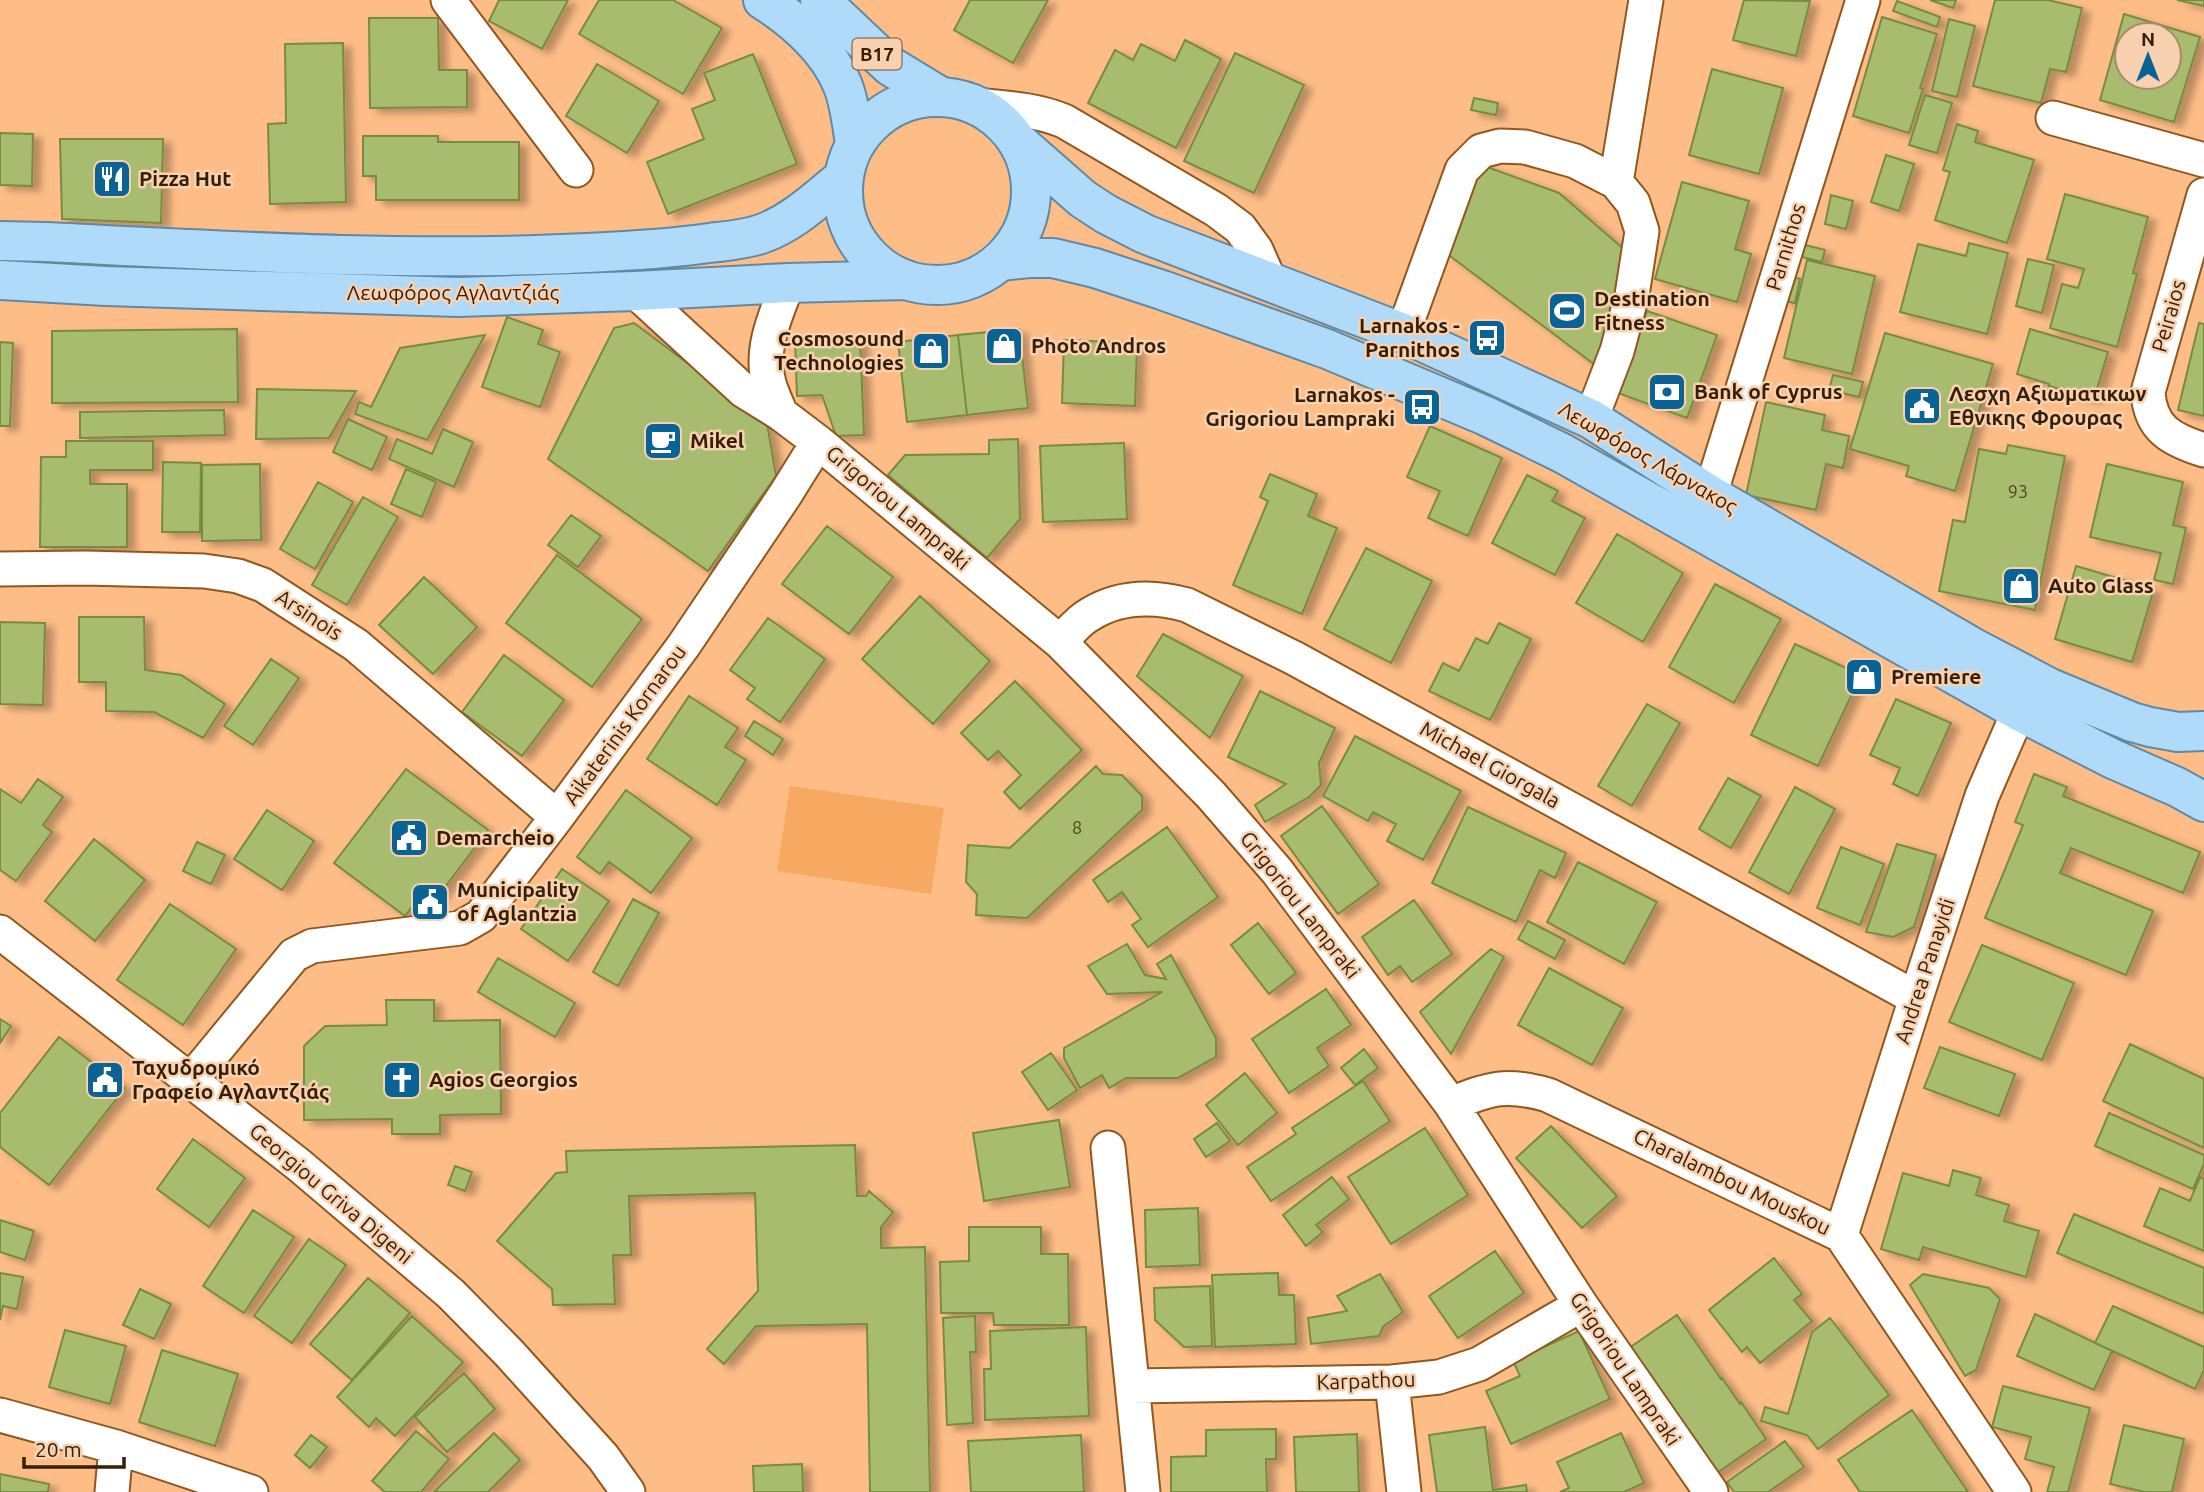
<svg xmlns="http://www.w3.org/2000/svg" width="2204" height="1492" font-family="Ubuntu,sans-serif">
	<defs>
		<filter id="shadow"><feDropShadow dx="8" dy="4.5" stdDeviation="3.5" flood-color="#0004"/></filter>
	</defs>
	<rect width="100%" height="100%" fill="#febd86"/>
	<path fill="#f7a861" d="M790,786L944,808L931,894L777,871Z"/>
	<path fill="#a8bc70" stroke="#798b40" stroke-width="2" fill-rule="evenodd" filter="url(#shadow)" d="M499,0H568L542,49L489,21Z
		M599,0H673L722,28L683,94L579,34Z
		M970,0H1048L1013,63L954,30Z
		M1744,0L1810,1L1796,56L1733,40Z
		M1930,0H1956L1953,8Z
		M1995,0H2048L2082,8L2066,72L2050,69L2041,103L1973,86Z
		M2177,0H2204V6Z
		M1897,1L1940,17L1937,27L1893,11Z
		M2124,14L2200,37L2174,122L2100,100ZM2127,35H2169V77H2127Z
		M1882,17L1937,34L1920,88L1923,89L1909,133L1853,116Z
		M369,18H438L439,70H467V107L370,108Z
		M1949,19L1975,26L1957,97L1932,91Z
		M1185,40L1221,59L1176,148L1088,103L1115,50L1133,60L1141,44L1175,61Z
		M343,43L346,202L270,204L268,124L286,123L285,44Z
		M1235,53L1304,85L1254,193L1184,161Z
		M753,54L797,164L668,214L647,162L704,139L692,109L715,100L704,73Z
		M597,64L659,101L627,153L566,116Z
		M1712,69L1783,88L1759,174L1689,155Z
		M1925,95L1952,103L1937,153L1909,145Z
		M1474,98L1498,103L1496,115L1471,110Z
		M1957,124L1978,131L1975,142L2034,160L2007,243L1935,220L1950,172L1943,170Z
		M0,133L33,134L32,186L0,185Z
		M363,136H438V142H519V200H376V176H363Z
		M60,139H163L161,223L62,219Z
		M1886,155L1914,164L1899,211L1871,202Z
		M1479,164L1559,193L1626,251L1599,368L1446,253Z
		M1682,182L1749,201L1735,249L1751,254L1737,302L1655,279Z
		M2065,194L2148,217L2133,273L2137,274L2117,347L2050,328L2062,284L2078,288L2084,269L2047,259Z
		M1831,195L1853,201L1846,229L1825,224Z
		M1969,243L2008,253L1987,334L1900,312L1918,244L1966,256Z
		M1805,245L1825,250L1822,262L1802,257Z
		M2028,259L2054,265L2042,313L2016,306Z
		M1807,260L1875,276L1852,374L1784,358Z
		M1790,276L1800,279L1795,303L1784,301Z
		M1647,311L1717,335L1687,418L1618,393Z
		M507,317L543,330L538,344L560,352L540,407L482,387Z
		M634,323L767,423L776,476L708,571L548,459L614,328Z
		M2199,323L2204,324V416L2178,410Z
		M237,329L238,402L52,403V331Z
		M1019,329L1028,408L967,415L958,335Z
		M2030,329L2108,352L2094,399L2049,386V384L2017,374Z
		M1885,333L1993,364L1955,491L1906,476L1909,466L1850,449Z
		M485,335L427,440L355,414L359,402L371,407L400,348Z
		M958,335L967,415L907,422L898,342Z
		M860,338L864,435L836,436L822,395L797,396L795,341Z
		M1064,340L1137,343L1135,406L1062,403Z
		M0,342L13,343L10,426H0Z
		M1833,375L1863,382L1859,397L1829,390Z
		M257,389L356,391L329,438L256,439Z
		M1766,402L1825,415L1822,430L1849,436L1843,468L1826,464L1816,510L1746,495Z
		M224,410L225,435L80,438V412Z
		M348,419L387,437L372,470L333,452Z
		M1430,426L1502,458L1468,536L1428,518L1440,491L1407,477Z
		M443,429L473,442L454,487L389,459L397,439L432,454Z
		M1018,439L1020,519L987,558L888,475L905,455L989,454V440Z
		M66,441H153V470H90V484H127V547H40L41,457H66Z
		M1124,443L1127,519L1043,522L1040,446Z
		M2008,445L2065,456L2035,610L1939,591L1953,520L1965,522L1979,449L2006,454Z
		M163,462L201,463L200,532H162Z
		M260,464L261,540L202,541V465Z
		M2107,464L2183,482L2173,525L2186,528L2173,584L2154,580L2161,553L2090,537Z
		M406,469L436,482L422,517L391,504Z
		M1270,474L1317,494L1308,516L1337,528L1302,614L1233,585L1268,501L1260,497Z
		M1527,475L1558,491L1552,501L1585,518L1555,575L1492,543Z
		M318,482L353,502L315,569L280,549Z
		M363,497L398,517L347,605L312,585Z
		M571,515L601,536L578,567L548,545Z
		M827,526L893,577L849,634L782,584Z
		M1617,534L1683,573L1643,642L1576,603Z
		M1366,548L1432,581L1391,663L1324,629Z
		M557,555L642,619L592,687L506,623Z
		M2076,566L2154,589L2132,662L2055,639Z
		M424,577L477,627L433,674L379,625Z
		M1715,584L1781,619L1734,703L1669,667Z
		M920,596L990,661L933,724L862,659Z
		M79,617H144L145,670L181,675L225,704L203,738L154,712L106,711V682H79Z
		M768,618L825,659L780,722L747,699L755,688L730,670Z
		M0,622L45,623L43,705L0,704Z
		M1499,623L1531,639L1490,720L1429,691L1443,663L1459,671L1476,638L1488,644Z
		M1163,634L1243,676L1210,738L1137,676Z
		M1795,644L1861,675L1818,766L1751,735Z
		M504,655L564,700L522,756L462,712Z
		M271,659L299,678L253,745L224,726Z
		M1015,681L1082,750L1020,809L1004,792L1021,775L998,751L988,760L961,733Z
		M1260,691L1335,728L1319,763L1321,785L1309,797L1265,822L1255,805L1286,784L1228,757Z
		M689,696L738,728L725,747L746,760L717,805L647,759Z
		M1896,699L1951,723L1918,796L1893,784L1900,768L1870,755Z
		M1647,704L1680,723L1632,806L1598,786Z
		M754,721L783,739L773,755L745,736Z
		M1355,736L1461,791L1423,860L1387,841L1396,824L1373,812L1368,821L1323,796Z
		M1096,766L1103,774L1122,775L1142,796V810L1027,918L976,915L977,894L966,882L968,845L1010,848Z
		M406,769L488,830L430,907L418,899L405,916L334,863Z
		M2034,774L2067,787L2063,796L2200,852L2183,893L2071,848L2060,873L2153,911L2126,975L1985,918L2023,825L2015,822Z
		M1728,778L1761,796L1731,848L1699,829Z
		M38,779L63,797L43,825L52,832L16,881L0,870V789L21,803Z
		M1795,787L1835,809L1789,894L1749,872Z
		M626,790L692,838L651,893L609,862L600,874L577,857Z
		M1322,806L1379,884L1338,914L1281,836Z
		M1468,807L1566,853L1555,878L1540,870L1516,922L1432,883Z
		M267,810L314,841L282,890L234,859Z
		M1167,827L1218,897L1148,947L1132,925L1141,919L1122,892L1108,902L1093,880Z
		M94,839L145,880L95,941L45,901Z
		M197,842L225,855L211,884L183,871Z
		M1897,844L1936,855L1914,927L1893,937L1866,932Z
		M1841,847L1884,864L1860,925L1817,908Z
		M1578,862L1657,902L1624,964L1547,922Z
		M562,869L609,901L568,961L521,929Z
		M633,899L659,913L618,986L593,972Z
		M1414,900L1452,954L1412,982L1400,966L1388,975L1362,937Z
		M170,904L236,949L183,1025L117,980Z
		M1528,921L1565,940L1555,959L1518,939Z
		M1258,923L1296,973L1269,994L1231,945Z
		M1127,944L1145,975L1166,979L1157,964L1171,955L1216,1038V1057L1178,1078H1126L1109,1088L1102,1075L1080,1088L1064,1058V1048L1162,992L1107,994L1088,966Z
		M1982,945L2074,983L2042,1060L1949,1022Z
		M1491,949L1504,957L1451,1054L1420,1012Z
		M498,958L575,1003L555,1037L478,992Z
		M1549,968L1623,1008L1592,1065L1518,1025Z
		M1326,989L1351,1025L1317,1048L1329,1066L1289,1093L1252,1039Z
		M386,1000H434V1021L500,1020L501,1114L440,1115V1134H392V1119L304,1120V1046L325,1026L387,1025Z
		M0,1019L11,1026L0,1043Z
		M59,1037L125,1088L49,1185L0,1147V1113Z
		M2130,1044L2204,1079V1148L2103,1101Z
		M1940,1047L2015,1074L1999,1116L1924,1088Z
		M1364,1049L1378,1068L1355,1085L1341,1068Z
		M1051,1053L1077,1090L1048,1110L1022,1072Z
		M1245,1073L1277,1113L1238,1145L1206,1105Z
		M1363,1081L1390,1121L1271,1201L1247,1167L1296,1134L1292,1128Z
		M2109,1113L2204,1155V1164L2193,1189L2095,1146Z
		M1059,1120L1070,1187L984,1201L973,1133Z
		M1217,1123L1230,1141L1206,1157L1194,1139Z
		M1551,1126L1617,1196L1582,1228L1516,1158Z
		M1425,1128L1468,1195L1391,1244L1348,1177Z
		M193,1139L245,1178L209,1227L157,1189Z
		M855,1145L857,1196H866L869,1191L893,1212L881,1227V1248L925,1247L930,1492H870L867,1324L756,1326L724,1364L707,1349L758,1291L755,1193L629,1196L631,1255H613L615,1304L553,1305L552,1289L497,1241L556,1173L567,1172L566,1151Z
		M455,1166L472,1172L465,1191L448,1185Z
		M1953,1170L1981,1178L1976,1195L2009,1205L2004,1221L2039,1231L2026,1277L1923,1247L1919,1260L1881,1249L1903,1173L1949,1186Z
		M1332,1177L1349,1199L1316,1225L1323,1232L1306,1246L1283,1215Z
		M2200,1177L2204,1179V1251L2144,1226L2160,1188L2190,1201Z
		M1198,1208L1200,1265L1146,1267L1145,1210Z
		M253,1210L294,1237L244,1313L203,1286Z
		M2074,1214L2204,1268V1314L2057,1253Z
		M0,1220L34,1231L25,1260L0,1252Z
		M969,1227H1041V1254H1068L1069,1325H994L993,1313H941L940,1262L969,1261Z
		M309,1239L346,1265L292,1343L254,1316Z
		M1495,1251L1524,1293L1458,1338L1429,1296Z
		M1774,1258L1802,1294L1794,1300L1812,1321L1760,1363L1747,1347L1742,1352L1709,1310Z
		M0,1273L23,1277L17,1309L3,1306L0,1320Z
		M1278,1273L1279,1295H1294L1296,1344L1215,1347L1212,1275Z
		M1380,1274L1403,1312L1383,1327L1379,1336L1311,1344L1308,1318L1347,1311L1337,1296Z
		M1923,1274L1989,1288L2000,1299L1976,1370L1965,1376L1910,1285Z
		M368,1278L410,1313L352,1380L310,1344Z
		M1210,1286L1212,1346L1184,1347L1155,1320L1154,1288Z
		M140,1289L171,1304L154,1339L123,1325Z
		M2113,1306L2204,1347V1370L2195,1389L2095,1343Z
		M2035,1314L2112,1351L2094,1390L2017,1356Z
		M1677,1315L1721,1379L1722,1378L1740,1404L1741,1402L1766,1439L1708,1479L1622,1353Z
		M412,1316L463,1362L395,1436L376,1418L369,1427L337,1397Z
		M975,1316L976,1352H970L973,1423L947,1425L943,1318Z
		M1830,1318L1889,1395L1818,1449L1807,1435L1761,1421L1765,1407L1788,1414L1812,1332Z
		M1086,1327L1089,1416L985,1420L984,1369H991L990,1331Z
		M65,1330L126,1346L110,1404L49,1387Z
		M1579,1331L1610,1399L1511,1444L1486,1391L1520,1376L1513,1361Z
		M162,1350L238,1374L215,1446L139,1422Z
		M464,1373L495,1409L447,1452L415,1417Z
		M2003,1386L2090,1408L2068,1492H2047L2054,1467L2025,1459L2031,1437L1992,1427Z
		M1912,1410L1968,1492H1860L1838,1460Z
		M2124,1425L2184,1439L2172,1492H2145L2110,1484Z
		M1485,1427L1493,1490L1526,1485L1527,1492H1437L1429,1435Z
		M1276,1429V1459H1266L1267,1492H1171V1457L1206,1456V1430Z
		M416,1431L449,1459L421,1492H385L372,1481Z
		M494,1433L520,1460L488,1492H434Z
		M1621,1433L1644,1483L1624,1492H1560L1569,1488L1557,1462Z
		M1357,1434L1359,1492H1296L1294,1437Z
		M311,1435L327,1447L310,1468L295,1455Z
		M1081,1435L1084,1492H971L968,1441Z
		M1785,1441L1804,1467L1768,1492H1734L1727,1482Z
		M802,1464L803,1492H754L753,1466Z
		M0,1474L49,1484L48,1492H0Z"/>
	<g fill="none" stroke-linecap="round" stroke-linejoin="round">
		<defs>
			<path id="minor" d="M448,0L576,170
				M974,105C1005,108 1035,109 1064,121L1216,210L1240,228L1256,250L1271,284
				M2053,118L2204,160
				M1616,182L1646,0
				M2204,195L2148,392C2150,429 2172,440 2204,450
				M635,291L744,391L781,414L818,442L1060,642L1211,795L1277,871L1451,1104L1581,1305L1711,1492
				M1403,333L1462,170L1481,151L1500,146L1525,147L1575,161L1616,182L1633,203L1642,231L1632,295L1617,351L1591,419
				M781,414C777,404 772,394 769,383C759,350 776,314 788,283
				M1710,495L1863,0
				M0,569L86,568L204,571L238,576L263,585L356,645L557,817
				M1060,642C1069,633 1078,621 1089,615C1119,596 1154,596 1187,605L1294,658L1916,998
				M0,932L299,1165L451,1294L509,1353L603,1457L628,1492
				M191,1080L294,955L312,946L460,928L481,916L557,817L684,645L785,495L818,442
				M1451,1104C1491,1088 1506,1083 1548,1095L1841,1235L2014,1492
				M1108,1148L1143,1492
				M1841,1235L1916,998L1982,796L2019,711
				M1392,1382L1404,1492
				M1133,1386L1392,1382L1439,1377L1479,1364L1581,1305
				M0,1415L116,1447L251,1492
				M112,1492L116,1447"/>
			<path id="major" d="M763,0C795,20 829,50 843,86C850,104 852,125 855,144
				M820,0L890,66L941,97
				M843 191a94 94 0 1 1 188 0a94 94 0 1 1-188 0Z
				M1018,142L1083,199L1106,214L1145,234L1403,333L1591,419L1710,495L1972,647L2050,688L2132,722L2150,727L2178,732L2204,731
				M0,241L47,242C227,251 407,262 587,253C628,251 668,249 709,243C726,241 744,240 761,234C793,223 817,199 843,178
				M1000,261L1029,258H1053L1095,268L1162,290L1327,349L1486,416L1562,453L2019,711L2113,759L2177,787L2204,802
				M0,280L106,286L458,297L635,291L788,283L906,280"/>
		</defs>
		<use href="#minor" stroke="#90571e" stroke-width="37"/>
		<use href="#major" stroke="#6289a2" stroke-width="42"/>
		<use href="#minor" stroke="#fff" stroke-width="33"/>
		<use href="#major" stroke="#afdafa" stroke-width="38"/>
	</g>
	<defs>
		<symbol id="restaurant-square" viewBox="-11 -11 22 22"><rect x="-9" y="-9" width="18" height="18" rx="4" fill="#0a6394" stroke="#f8d1b0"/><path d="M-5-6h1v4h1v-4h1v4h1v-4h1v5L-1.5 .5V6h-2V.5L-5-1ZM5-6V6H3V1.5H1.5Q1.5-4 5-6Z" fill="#fff"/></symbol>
		<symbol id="stadium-square" viewBox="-11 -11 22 22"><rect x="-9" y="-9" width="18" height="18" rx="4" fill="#0a6394" stroke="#f8d1b0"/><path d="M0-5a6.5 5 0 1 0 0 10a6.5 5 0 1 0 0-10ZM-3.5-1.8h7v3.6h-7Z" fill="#fff"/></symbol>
		<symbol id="bus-square" viewBox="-11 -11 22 22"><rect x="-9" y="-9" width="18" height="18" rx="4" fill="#0a6394" stroke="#f8d1b0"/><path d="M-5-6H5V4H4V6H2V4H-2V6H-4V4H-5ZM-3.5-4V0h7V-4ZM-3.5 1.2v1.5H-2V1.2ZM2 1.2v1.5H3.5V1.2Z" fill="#fff"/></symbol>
		<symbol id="shop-square" viewBox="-11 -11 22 22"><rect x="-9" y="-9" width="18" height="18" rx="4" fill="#0a6394" stroke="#f8d1b0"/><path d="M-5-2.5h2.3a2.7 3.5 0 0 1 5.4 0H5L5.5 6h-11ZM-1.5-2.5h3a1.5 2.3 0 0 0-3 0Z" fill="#fff"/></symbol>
		<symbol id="bank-square" viewBox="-11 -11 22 22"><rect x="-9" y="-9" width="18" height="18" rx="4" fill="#0a6394" stroke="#f8d1b0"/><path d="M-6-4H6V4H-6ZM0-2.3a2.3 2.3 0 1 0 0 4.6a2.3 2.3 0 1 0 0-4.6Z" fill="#fff"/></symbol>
		<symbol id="civic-square" viewBox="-11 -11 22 22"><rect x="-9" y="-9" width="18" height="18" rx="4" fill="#0a6394" stroke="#f8d1b0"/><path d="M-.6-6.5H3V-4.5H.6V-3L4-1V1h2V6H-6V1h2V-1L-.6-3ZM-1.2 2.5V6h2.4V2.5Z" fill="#fff"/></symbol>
		<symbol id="cafe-square" viewBox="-11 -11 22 22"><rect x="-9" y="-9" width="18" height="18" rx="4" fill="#0a6394" stroke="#f8d1b0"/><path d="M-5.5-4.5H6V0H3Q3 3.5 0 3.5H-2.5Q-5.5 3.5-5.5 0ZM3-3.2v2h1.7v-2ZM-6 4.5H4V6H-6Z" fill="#fff"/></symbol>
		<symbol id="church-square" viewBox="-11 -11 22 22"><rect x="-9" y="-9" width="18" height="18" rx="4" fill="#0a6394" stroke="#f8d1b0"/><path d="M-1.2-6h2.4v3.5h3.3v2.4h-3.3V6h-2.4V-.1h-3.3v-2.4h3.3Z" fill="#fff"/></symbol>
	</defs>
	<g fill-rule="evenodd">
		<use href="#restaurant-square" x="90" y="157" width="44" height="44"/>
		<use href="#stadium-square" x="1545" y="289" width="44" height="44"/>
		<use href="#bus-square" x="1465" y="316" width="44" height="44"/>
		<use href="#shop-square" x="982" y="324" width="44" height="44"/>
		<use href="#shop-square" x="909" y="329" width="44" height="44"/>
		<use href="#bank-square" x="1645" y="370" width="44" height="44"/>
		<use href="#civic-square" x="1900" y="384" width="44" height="44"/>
		<use href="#bus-square" x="1400" y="385" width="44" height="44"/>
		<use href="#cafe-square" x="641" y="419" width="44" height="44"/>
		<use href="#shop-square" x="1999" y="564" width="44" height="44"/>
		<use href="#shop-square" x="1842" y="655" width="44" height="44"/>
		<use href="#civic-square" x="387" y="816" width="44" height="44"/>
		<use href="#civic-square" x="408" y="880" width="44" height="44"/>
		<use href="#civic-square" x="83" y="1058" width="44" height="44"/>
		<use href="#church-square" x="380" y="1058" width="44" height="44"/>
	</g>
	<g text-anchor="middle" stroke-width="5" stroke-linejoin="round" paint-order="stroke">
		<g font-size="18" fill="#524621">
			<text x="2018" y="498">93</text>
			<text x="1077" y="834">8</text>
		</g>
		<rect fill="#f8d1b0" stroke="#70543a" stroke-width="2" x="852.5" y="38.5" width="49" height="31" rx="5"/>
		<g font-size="19" font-weight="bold" fill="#361e07">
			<text x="877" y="61">B17</text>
		</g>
		<g font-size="21" font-weight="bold" fill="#361e07" stroke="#f8d1b0" text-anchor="start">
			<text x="139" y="186">Pizza Hut</text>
			<text x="1594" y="306">Destination<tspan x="1594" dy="24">Fitness</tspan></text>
			<text x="1460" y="333" text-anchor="end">Larnakos -<tspan x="1460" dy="24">Parnithos</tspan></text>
			<text x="904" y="346" text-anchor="end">Cosmosound<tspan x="904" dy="24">Technologies</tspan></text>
			<text x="1031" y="353">Photo Andros</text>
			<text x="1694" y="399">Bank of Cyprus</text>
			<text x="1949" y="401">Λεσχη Αξιωματικων<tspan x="1949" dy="24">Εθνικης Φρουρας</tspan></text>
			<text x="1395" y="402" text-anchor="end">Larnakos -<tspan x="1395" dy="24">Grigoriou Lampraki</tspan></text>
			<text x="690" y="448">Mikel</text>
			<text x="2048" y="593">Auto Glass</text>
			<text x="1891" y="684">Premiere</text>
			<text x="436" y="845">Demarcheio</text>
			<text x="457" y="897">Municipality<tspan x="457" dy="24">of Aglantzia</tspan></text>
			<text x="132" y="1075">Ταχυδρομικό<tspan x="132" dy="24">Γραφείο Αγλαντζιάς</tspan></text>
			<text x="429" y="1087">Agios Georgios</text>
		</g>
		<g font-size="21" fill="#361e07" stroke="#f8d1b0">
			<text transform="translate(1786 247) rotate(-73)" y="7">Parnithos</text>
			<text x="453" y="300">Λεωφόρος Αγλαντζιάς</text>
			<text transform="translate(2169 316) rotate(-74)" y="7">Peiraios</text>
			<text transform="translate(1648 458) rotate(30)" y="7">Λεωφόρος Λάρνακος</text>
			<text transform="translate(898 508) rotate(40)" y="7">Grigoriou Lampraki</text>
			<text transform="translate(309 615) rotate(33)" y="7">Arsinois</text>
			<text transform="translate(625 725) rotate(-54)" y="7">Aikaterinis Kornarou</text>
			<text transform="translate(1490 765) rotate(29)" y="7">Michael Giorgala</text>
			<text transform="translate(1300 905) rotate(52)" y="7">Grigoriou Lampraki</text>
			<text transform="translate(1925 971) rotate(-72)" y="7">Andrea Panayidi</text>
			<text transform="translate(1732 1182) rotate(26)" y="7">Charalambou Mouskou</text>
			<text transform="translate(331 1194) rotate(40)" y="7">Georgiou Griva Digeni</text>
			<text transform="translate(1625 1369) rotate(56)" y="7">Grigoriou Lampraki</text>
			<text transform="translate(1366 1381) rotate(-2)" y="7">Karpathou</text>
		</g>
	</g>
	<g transform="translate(2148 56)"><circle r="33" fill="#f8d1b0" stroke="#aa896c" stroke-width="2"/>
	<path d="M0-5L12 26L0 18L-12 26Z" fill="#0a6394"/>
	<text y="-10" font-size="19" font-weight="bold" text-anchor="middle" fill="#361e07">N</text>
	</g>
	<path d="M24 1457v10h100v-10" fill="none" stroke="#361e07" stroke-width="3.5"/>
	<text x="35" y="1457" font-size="21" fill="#361e07" stroke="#f8d1b0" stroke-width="5" paint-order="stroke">20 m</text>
</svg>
